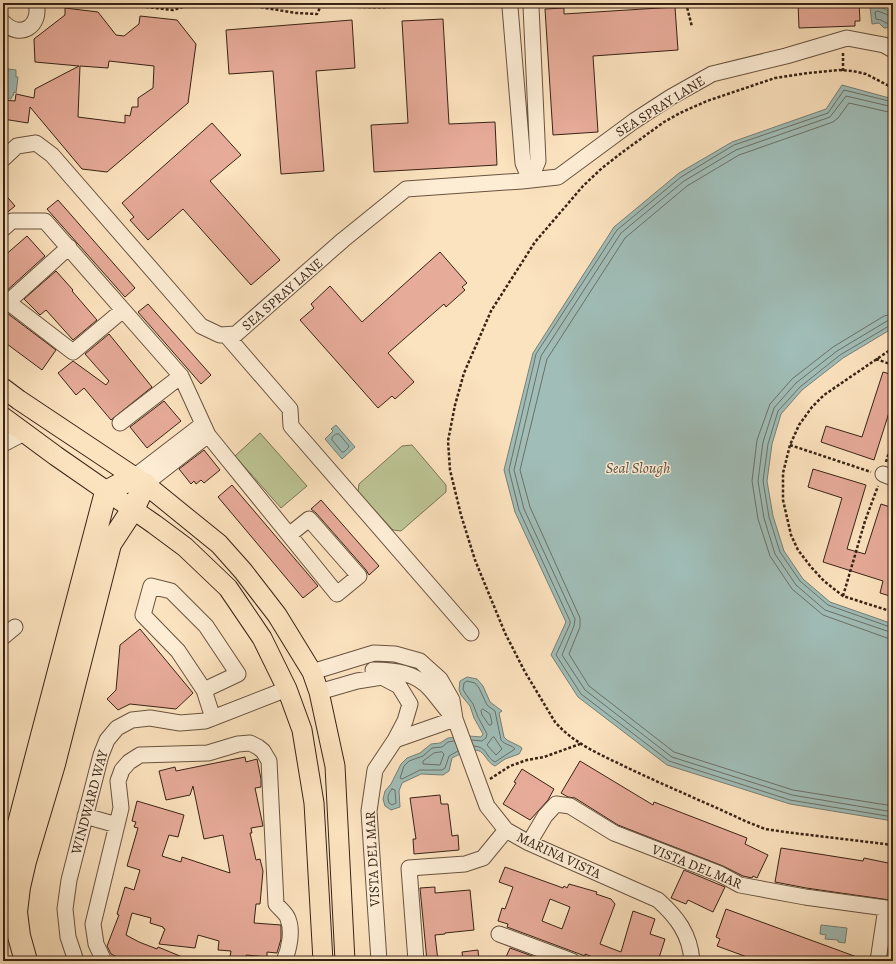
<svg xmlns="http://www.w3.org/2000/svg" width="896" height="964" font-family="Alegreya,serif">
	<rect width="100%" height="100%" fill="#fce3bf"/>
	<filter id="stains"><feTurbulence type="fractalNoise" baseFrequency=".005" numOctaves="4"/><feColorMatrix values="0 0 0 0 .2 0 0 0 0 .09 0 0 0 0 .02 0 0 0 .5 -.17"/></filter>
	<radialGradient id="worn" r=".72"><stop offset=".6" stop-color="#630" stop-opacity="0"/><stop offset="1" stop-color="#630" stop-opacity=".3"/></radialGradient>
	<path fill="#bdc494" stroke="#7a7454" d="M260,433L307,486L281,508L235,456Z
		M412,445L446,485V492L401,531L393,530L358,492L359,484L402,446Z"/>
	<path fill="#a0bdb7" stroke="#767f76" d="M879,6L893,13V27L884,28L879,23L872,24L870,7Z
		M8,69L16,70V77H18L16,93L14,92L13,96H12L11,99L4,98V95L3,94V75H5L6,72H8Z
		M842,85L893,99V328L843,358L802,390L781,414L772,444L767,481L773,516L784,551L803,579L830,602L893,624V821L790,804L667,765L578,697L551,655L566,622L515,512L504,470L533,353L614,227L679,173L732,142L826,109Z
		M336,425L355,447L342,459L325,439L333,431L331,429Z
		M467,677L477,679L483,686L490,702L502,711L499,713L504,737L507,740L521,747L522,749L519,754L505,759L495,766C489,763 488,760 484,755C476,744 461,754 452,758L449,771L443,775L421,774L402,783L399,791L400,807L391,810L385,806L383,799L385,791L391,784L401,764L407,758L420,753L431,744L440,743L448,738L469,736L481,737L483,734L474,718L470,706L461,695L459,690L460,681Z
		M821,925L847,928L845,943L838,942V940L825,939L826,935L820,934Z"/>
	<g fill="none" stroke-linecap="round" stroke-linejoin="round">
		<path stroke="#6c7066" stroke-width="1" d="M893,17L878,11L875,12L876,19L881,20L886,23H893
			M893,102L844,90L828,113L734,145L681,177L617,230L536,354L509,470L519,510L570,621V624L556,655L581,694L669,761L790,800L893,817
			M893,107L846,96L830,117L736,150L684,181L621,233L541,356L514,470L524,509L575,619L574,626L562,655L585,690L672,757L792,795L893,812
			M893,113L849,103L838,118L833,122L739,155L687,186L625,238L547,359L520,470L530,507L580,618V627L569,654L589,686L674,752L793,790L893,806
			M893,314L884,316L833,347L792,379L770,404L757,440L752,481L758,519L770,556L792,589L823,615L887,638L893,639
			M893,320L887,321L837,351L796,383L774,408L763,442L758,481L764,518L775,554L796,585L825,610L893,633
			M893,325L889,326L840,355L800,387L778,411L768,444L763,481L769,517L780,552L800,581L828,605L893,628
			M336,434H339L349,446L348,448L344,452H342L332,440V438Z
			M483,709L490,714L492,723L491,725H489L482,715L481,711Z
			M494,737L502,749L496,755L487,745L492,738Z
			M472,740L482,741L486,738L487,734L478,717L473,704L465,693L463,689L464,683L467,681L475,683L479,688L487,705L495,711L501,740C505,745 512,745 515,749L495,762C485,757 488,747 474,746
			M454,741L448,742L442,747L432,748L423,756L409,761L404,766L400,778L402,779L420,770H442L445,768L449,756L458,751
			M442,752L444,754L440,765L423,764V761L434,753Z
			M392,789L395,790L396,803L392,805L389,803C387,797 388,794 392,789Z"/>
	</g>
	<path fill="#e7ab99" stroke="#382315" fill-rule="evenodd" d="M798,3H859L860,21H855V26L799,28Z
		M675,7L678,50L593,56L598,132L553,135L545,9L564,8V14Z
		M65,8L98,12L116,35L124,36L139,24L140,16L177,20L196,44L188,103L107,172L82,169L30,107L28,123L3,119V100L15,101L16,94L34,98L35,89L79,66L35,62L34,39L65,15ZM109,61L154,66L153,88L138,98V107H132L130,116L125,115V123L78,117L80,66L108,68Z
		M443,19L449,124L495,122L497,165L374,172L371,125L408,123L402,21Z
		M352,20L355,68L316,71L324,171L281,174L273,71L229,74L226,30Z
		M212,123L241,155L210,181L280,260L251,285L183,209L148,240L130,220L134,217L122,203Z
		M3,192L15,206L3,216Z
		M58,200L135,288L125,297L47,209Z
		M27,236L45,256L3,294V257Z
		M440,252L467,283L462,287L465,290L446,307L444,304L388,353L414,382L395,399L392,396L378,408L300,320L314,308L311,304L330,286L362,322Z
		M56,271L73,290L72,291L97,320L73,340L46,310L40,315L24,299Z
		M148,304L211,375L201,384L138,312Z
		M3,310L56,350L42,370L3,341Z
		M109,334L152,387L111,420L84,388L76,395L58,373L73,361L106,385L109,381L85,354Z
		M883,372L893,375V400L874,460L821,442L826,426L862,437Z
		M164,401L181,421L147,448L130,427Z
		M204,450L220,470L204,483L201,480L196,484L194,481L191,484L179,469Z
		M813,469L866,485L847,549L865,554L881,504L893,508V586L890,596L880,593L883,581L823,562L842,498L808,487Z
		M232,485L318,586L303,598L218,497Z
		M321,500L379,566L369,575L366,570L316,513L311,509Z
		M140,629L193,693L176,709L130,704L118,710L107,699L116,690L120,645Z
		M245,757L246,762L257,759L261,779V787L255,788L263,826L251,828L252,833H250L256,860L260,859L263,871L260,904H256L254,923L281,925V939L277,953L267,952V957L246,955V958L230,957L231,951L218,950L219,941L198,935L195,948L159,944L165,929L163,928V927L150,923L151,918L132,913L126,935L139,942L157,949L158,947L192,961H116L117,957L111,954L107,946L119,915L117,914L125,887L134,890L140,870L127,866L138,828L134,827L136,822L132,821L137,801L184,815L178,837L169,835L162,856L181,862L182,857L230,873L223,835L204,839L193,786L190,795L166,800L159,771L175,767L176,771Z
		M580,761L653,805L654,802L747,838L745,844L768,855L757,878L753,876L752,878L743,876L723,866L618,825L575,798L568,797L561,793Z
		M522,769L554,789L548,800L530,820L503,804L516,783L514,782Z
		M440,795L441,804H448L452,836L458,835L459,850L414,854L413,839H416L410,798Z
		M781,848L863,861L864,858L893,864V896H891L890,900L806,888L775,882Z
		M505,867L563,888L564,886L567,888L569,884L597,892L596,894L611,899L615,904L600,944L621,952L633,911L655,919L650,934L665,939L658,961H603L585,954V956L507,927L508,924L498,921L502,908L505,909L513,887L499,882ZM550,899L570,907L562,929L542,921Z
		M684,870L725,887L713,912L688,900L686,904L671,898Z
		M435,887V893L470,890L474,930L445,933V934L435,935L438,961H427L420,888Z
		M726,909L865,960V961H758L717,946L720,939L716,937Z
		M510,948L546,961H509L510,959L506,957Z
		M478,950L479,961H463L462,952Z"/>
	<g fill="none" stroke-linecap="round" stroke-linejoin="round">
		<defs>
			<path id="minor" d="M511,3L510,7L523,163L530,180
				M529,3L531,6L538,161L530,180
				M3,22C20,40 42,26 36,3
				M3,159L17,146L36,143L52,155L201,326L220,335L236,334L343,240L406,189L522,181L558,177L634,121L671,97L712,74L786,56L847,38L884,45L893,50
				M3,229L12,221H45L181,376L208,435L337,594L359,576L309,519L289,535
				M69,247L8,302L73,352L123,310
				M226,335L290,409L291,426L471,633
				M120,423L181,376
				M3,444L24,433
				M883,474L893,478
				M134,477L203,424
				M145,484L208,435
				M3,637L15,627
				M373,670C393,670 416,672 431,690C439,699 446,710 455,719
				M312,672L374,653L395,654L420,661L440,679L452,700L455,719L487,806L506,830L529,843L658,900C677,917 690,934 692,961
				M204,690L238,674L206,626L171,591L151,586L143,615L178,651L204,690L213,718
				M319,692L357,681L382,677L399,686L410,704L405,721L395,740L375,770L369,811L379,961
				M395,740L455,719
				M85,816L117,825
				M529,843L545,816L556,804L570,806L614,833L720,874L740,885L805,897L893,909
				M499,934L572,961
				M76,961L68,937L65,909L69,880L101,755L107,740L117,728L132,720L150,718L180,723L205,721L287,689
				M104,961L96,944L93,924L121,808L118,781L122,770L129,762L140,755L208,753L238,744L250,743L258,747L263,751L269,761L276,904C279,908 287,914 288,919C293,931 289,950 284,961
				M416,961L409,868L465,864L483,858L506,830
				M878,961L886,908"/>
			<path id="major" d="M3,388L19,400L145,484L219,544L243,571L277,615L312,672L319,692L335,766L345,961
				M3,417L56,456L154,524L185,547L228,588L262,638L287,689L302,730L314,803L323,961"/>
			<path id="highway" d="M3,884L106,492L134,477
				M26,961L19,936L16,912L19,887L25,861L54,764L110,544L133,509L145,484"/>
		</defs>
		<use href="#minor" stroke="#695340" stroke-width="17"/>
		<use href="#major" stroke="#382315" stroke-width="21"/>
		<use href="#highway" stroke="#382315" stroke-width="24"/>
		<path stroke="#382315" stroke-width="2.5" stroke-dasharray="3 2" stroke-linecap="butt" d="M111,3L173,10L196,3
			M236,3L296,13L317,14L322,3C337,4 351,7 366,7C385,8 405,6 425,3
			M686,3L692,27
			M843,53V71
			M893,88L866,74L853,71L839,70L808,73L775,78L707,101L680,113L664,122L624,151L602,168L583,186L535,242L491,311L464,373L455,405L448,441L450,470L461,515L475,560L505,633L525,672L555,722C575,745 604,756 630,769C668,787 707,803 745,821L765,829L785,832L893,845
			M893,348L824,395L812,407L799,425L790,445L783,473V500L791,535L798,550L811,567L824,581L843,596L893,612
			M876,359L893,365
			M790,445L871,472
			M886,462L893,439
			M843,596L865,521L878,486
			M490,779L510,766L527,760L544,757L580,744"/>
		<use href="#minor" stroke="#fdedd5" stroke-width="15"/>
		<use href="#major" stroke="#fce3bf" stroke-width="19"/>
		<use href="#highway" stroke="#fce3bf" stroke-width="22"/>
	</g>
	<g text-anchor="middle" stroke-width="3" stroke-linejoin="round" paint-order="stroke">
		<g font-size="14" fill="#382315" stroke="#fdedd5">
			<text transform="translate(660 106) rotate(-32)" y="5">SEA SPRAY LANE</text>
			<text transform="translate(282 294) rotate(-41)" y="5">SEA SPRAY LANE</text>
			<text transform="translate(89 802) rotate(-75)" y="5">WINDWARD WAY</text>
			<text transform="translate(559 855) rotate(25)" y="5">MARINA VISTA</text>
			<text transform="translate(372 859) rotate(-93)" y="5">VISTA DEL MAR</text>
			<text transform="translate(697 866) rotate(22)" y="5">VISTA DEL MAR</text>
		</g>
		<g font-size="15" font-style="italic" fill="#575146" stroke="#fdedd5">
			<text x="638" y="473">Seal Slough</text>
		</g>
	</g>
	<rect width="896" height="964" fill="none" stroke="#fce3bf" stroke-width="16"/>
	<rect x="4" y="4" width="888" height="956" fill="none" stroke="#382315" stroke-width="2"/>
	<rect x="8" y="8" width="880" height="948" fill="none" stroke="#382315"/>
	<rect width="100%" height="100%" filter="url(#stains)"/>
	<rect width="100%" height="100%" fill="url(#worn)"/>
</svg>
